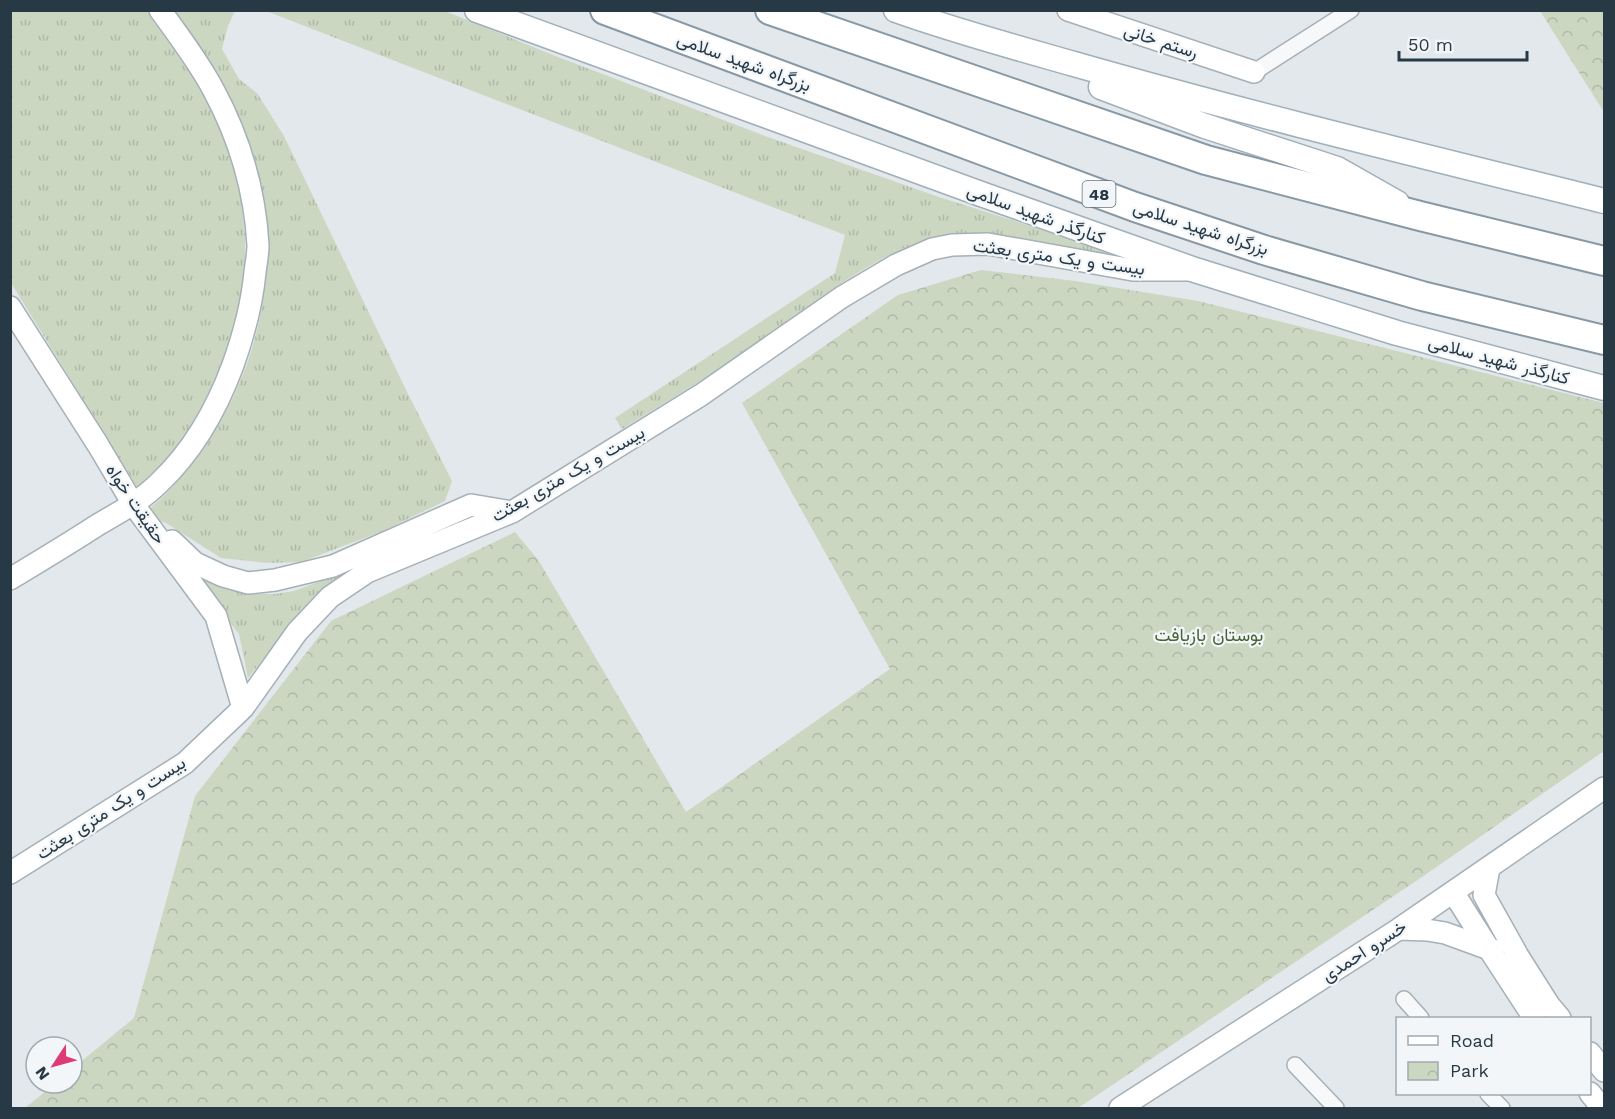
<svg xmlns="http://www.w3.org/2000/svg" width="1615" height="1119" font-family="'Work Sans',Vazirmatn,sans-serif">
	<defs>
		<pattern id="grass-tufts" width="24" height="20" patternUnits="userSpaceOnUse" patternTransform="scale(1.5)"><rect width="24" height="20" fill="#ccd7c2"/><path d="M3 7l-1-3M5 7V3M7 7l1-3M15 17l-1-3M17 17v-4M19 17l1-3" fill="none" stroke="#afb9a8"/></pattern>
		<pattern id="park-crowns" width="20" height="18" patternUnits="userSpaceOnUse" patternTransform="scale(1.5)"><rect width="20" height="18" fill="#ccd7c2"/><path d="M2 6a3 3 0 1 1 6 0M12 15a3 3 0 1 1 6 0" fill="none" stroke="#afb9a8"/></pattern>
	</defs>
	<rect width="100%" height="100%" fill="#e2e8ec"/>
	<path fill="url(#grass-tufts)" d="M11,11H148L183,58L212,105L228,149L240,192L245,234V270L238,320L221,365L205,400L180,446L158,469L137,487L11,283Z
		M172,11H235L228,26L222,49L239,79L257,93L284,136L407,392L452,481L445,501L383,531L301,562L267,563L221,558L166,523L146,516H140L127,520C135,516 144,512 151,507C171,492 187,469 202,449C247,388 269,313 266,237C266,225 266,212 264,201C260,176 252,150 243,126C227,84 198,47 172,11Z
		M266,11H445L558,57L765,136L939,197L1153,265C1119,258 1084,251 1050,244C1020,238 990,231 960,234C884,241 818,302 757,344C714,374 667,401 622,429L615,418L835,273L845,235Z
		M186,567L225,588L253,594H275L294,591L345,572L315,595L248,678L239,634Z"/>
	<path fill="url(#park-crowns)" d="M1540,11H1604V112Z
		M981,270L1075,281L1198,301L1604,403V751L1422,877L1078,1108H25L56,1083H72V1069L134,1018L195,796L331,621L515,532L539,561L686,812L890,669L742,403L898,295Z"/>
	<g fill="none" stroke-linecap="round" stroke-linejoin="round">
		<defs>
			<path id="street" d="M1254,72L1351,10
				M1404,999L1421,1018
				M1295,1065L1336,1108
				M1488,1094L1502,1108"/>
			<path id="secondary" d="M1068,10L1254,72
				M10,307L98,445L133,504L216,616L243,708
				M172,541L195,563L223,576L248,583L275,580L333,566L471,505L512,512
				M10,579C40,561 70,543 99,524C120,512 142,500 159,483C193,451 217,408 233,365C244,334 252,305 255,272C256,264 258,254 258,245C255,191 239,137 213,89C198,61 179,36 160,10
				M1489,868L1484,895L1518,956L1549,1005L1560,1018
				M10,873L185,763L243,708L297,632L330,597L367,572L512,512L701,395L842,297L896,265L932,249L952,245L988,244L1133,270H1189
				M1453,892L1489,949L1493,950
				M1399,929L1427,930L1445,933L1489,949L1534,1018
				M1590,1053L1604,1071
				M1590,1093L1602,1108
				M1120,1108L1399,929L1604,788"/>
			<path id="primary" d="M477,10L981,194L1195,270L1397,333L1604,388
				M896,10C955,31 1014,47 1074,64C1249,114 1427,157 1604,201
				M1101,87L1205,126L1337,169L1397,203"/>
			<path id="highway" d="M605,10L1135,207L1264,250L1422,296L1604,340
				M770,10L1206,160L1420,216L1604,261"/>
		</defs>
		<use href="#street" stroke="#a6b0b7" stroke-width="18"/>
		<use href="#secondary" stroke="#a6b0b7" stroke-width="24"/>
		<use href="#primary" stroke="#a0afb9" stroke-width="27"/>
		<use href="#highway" stroke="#8899a5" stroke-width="32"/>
		<use href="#street" stroke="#f6f8fa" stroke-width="15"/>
		<use href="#secondary" stroke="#fff" stroke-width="21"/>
		<use href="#primary" stroke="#fff" stroke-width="24"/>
		<use href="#highway" stroke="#fff" stroke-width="28"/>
	</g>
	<g text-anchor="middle" stroke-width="4.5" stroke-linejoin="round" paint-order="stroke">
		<rect fill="#f2f6f9" stroke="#65727c" stroke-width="1.5" x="1082.5" y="181" width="33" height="26" rx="4.5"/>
		<g font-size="16" font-weight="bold" fill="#283946">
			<text x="1099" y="200">48</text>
		</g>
		<g font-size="18" fill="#283946" stroke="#f2f6f9">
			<text transform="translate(1161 41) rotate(18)" y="6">رستم خانی</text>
			<text transform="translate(744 62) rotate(20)" y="6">بزرگراه شهید سلامی</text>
			<text transform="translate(1036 214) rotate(20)" y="6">کنارگذر شهید سلامی</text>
			<text transform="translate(1201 228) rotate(18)" y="6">بزرگراه شهید سلامی</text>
			<text transform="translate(1059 257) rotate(8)" y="6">بیست و یک متری بعثت</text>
			<text transform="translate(1499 360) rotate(15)" y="6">کنارگذر شهید سلامی</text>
			<text transform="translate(568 474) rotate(-30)" y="6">بیست و یک متری بعثت</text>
			<text transform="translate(136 504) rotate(56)" y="6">حقیقت خواه</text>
			<text transform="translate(111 808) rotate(-33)" y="6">بیست و یک متری بعثت</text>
			<text transform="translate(1364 951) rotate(-33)" y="6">خسرو احمدی</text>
		</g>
		<g font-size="18" fill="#466434" stroke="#f2f6f9">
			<text x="1209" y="641">بوستان بازیافت</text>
		</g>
	</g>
	<rect width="1615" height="1119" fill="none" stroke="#283946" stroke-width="24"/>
	<rect x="1396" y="1017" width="195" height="78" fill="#f2f6f9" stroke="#a1aab1" stroke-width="1.5"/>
	<rect x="1408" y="1036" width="30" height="9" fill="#ffffff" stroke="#a1aab1" stroke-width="1.5"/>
	<text x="1450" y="1047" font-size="18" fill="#283946">Road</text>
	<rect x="1408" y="1062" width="30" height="18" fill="url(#park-crowns)" stroke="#a1aab1" stroke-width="1.5"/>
	<text x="1450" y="1077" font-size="18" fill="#283946">Park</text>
	<g transform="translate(54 1065) rotate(234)"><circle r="28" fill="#f2f6f9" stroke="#a1aab1" stroke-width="1.5"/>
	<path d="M0-4.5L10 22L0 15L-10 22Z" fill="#dd3b74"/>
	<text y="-9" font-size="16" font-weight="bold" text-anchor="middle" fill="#283946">N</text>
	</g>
	<path d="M1399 51v9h128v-9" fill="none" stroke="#283946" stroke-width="3"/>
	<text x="1408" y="51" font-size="18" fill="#283946" stroke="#f2f6f9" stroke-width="4.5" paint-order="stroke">50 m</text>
</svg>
